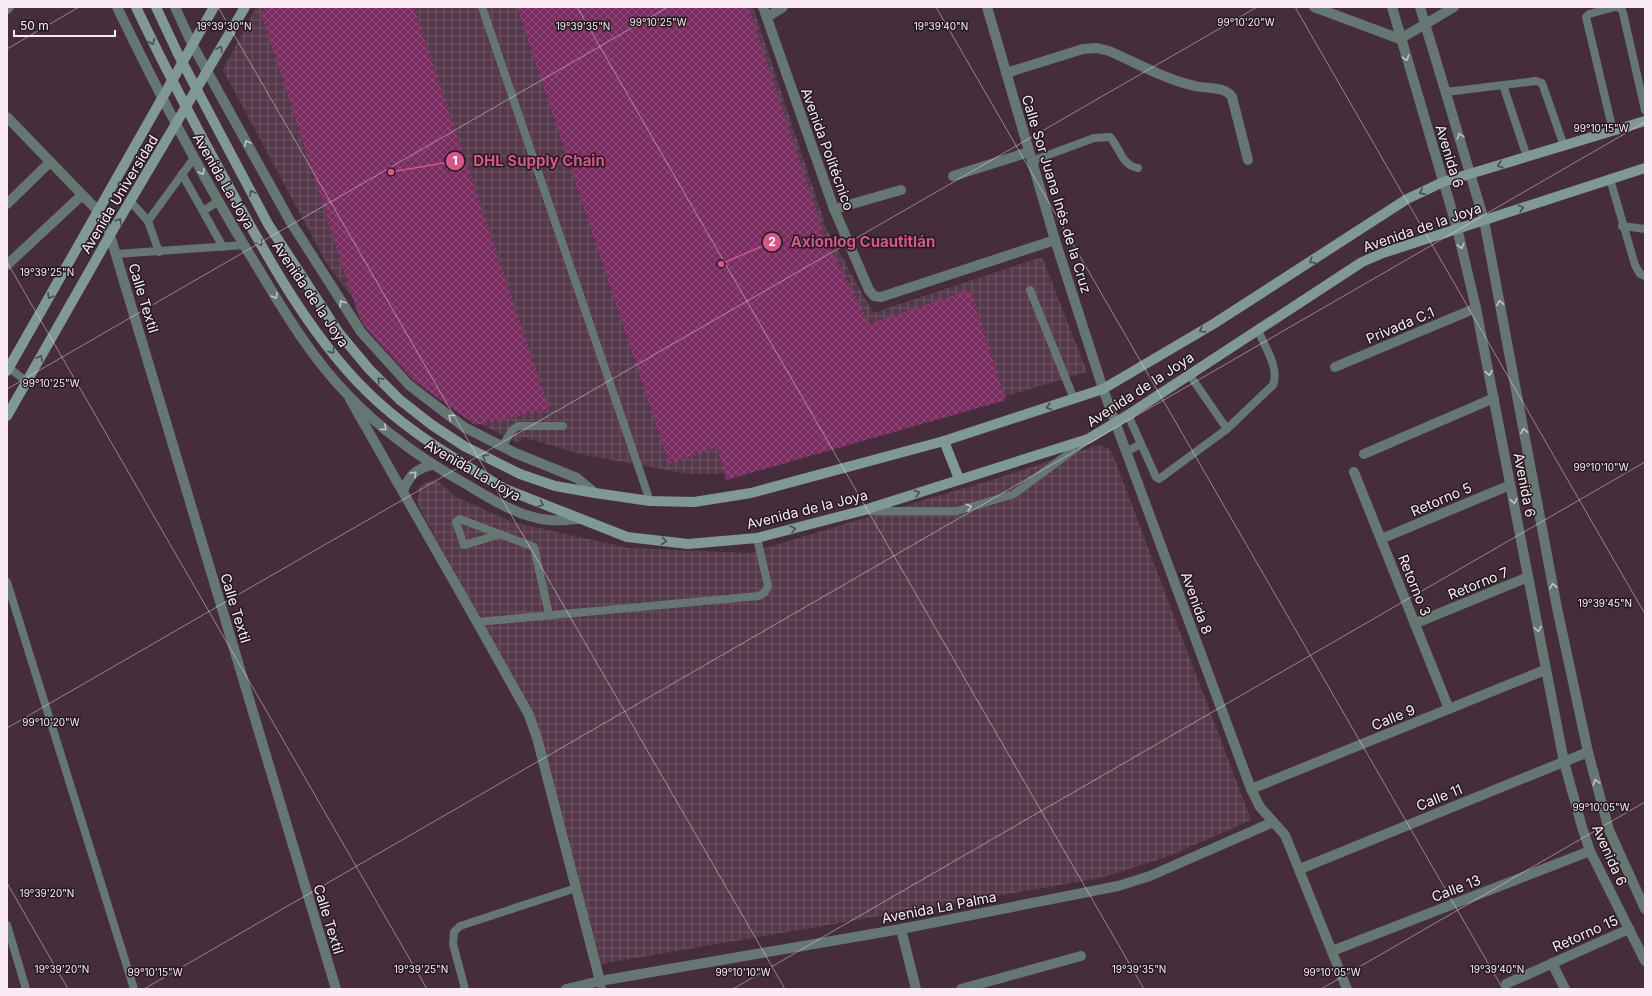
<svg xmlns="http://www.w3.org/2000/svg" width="1652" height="996" font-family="Inter,sans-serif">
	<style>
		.industrial { fill: url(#industrial-grid) }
		.building { fill: url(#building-cross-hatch) }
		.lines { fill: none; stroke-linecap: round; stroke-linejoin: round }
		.service { stroke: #667673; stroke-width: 8 }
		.minor { stroke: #667673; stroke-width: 10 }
		.tertiary { stroke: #667673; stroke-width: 10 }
		.secondary { stroke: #809994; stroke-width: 10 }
		.secondary-bridge { stroke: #809994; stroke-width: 10 }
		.oneway { stroke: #494d4e }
		.oneway2 { stroke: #c6c1c6 }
		.ticks { fill: none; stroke: #faeaf3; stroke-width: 1; stroke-opacity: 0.45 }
		.labels { text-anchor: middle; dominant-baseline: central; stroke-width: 3; stroke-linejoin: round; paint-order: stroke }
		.street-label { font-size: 14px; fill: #faeaf3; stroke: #251a20 }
		.ticks-label { font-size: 10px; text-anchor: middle; fill: #faeaf3; stroke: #251a20; stroke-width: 3; stroke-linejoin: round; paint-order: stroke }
		.leader { fill: none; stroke: #d35789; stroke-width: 1.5 }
		.callout-dot { fill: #d35789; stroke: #251a20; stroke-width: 1.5 }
		.mark-label { font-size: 12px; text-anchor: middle; font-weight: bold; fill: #fff }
		.callout-label { font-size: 15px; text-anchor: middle; font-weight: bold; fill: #d35789; stroke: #251a20; stroke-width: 3; stroke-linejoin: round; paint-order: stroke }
	</style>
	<defs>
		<pattern id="industrial-grid" width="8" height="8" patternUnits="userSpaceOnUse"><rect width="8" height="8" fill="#553849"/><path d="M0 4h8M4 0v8" fill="none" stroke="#6e5564"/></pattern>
		<pattern id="building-cross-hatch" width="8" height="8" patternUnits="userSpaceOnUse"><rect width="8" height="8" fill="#7a2d61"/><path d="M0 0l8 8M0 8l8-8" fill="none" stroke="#8e4c78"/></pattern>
	</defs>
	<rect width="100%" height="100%" fill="#452d3c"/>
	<g class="industrial">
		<polygon points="256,7 753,7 827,230 873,313 1042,257 1087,372 786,461 720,474 689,474 580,454 523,437 518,443 457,412 405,368 327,264 223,70"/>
		<polygon points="1098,445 1108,448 1113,455 1251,820 1167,857 1100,878 601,964 536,722 417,503 420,486 431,480 439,482 454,496 512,522 628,548 749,553 998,478"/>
	</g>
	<g class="building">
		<polygon points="266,7 414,7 549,409 475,425 413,380 366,328 359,317 262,15"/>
		<polygon points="517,7 748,7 825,238 869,324 970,290 1006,400 726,480 717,447 669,464"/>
	</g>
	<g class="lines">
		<g class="service">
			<polyline points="482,7 650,501"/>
			<polyline points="1616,7 1621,8 1623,13 1645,110"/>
			<polyline points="1503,85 1527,157"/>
			<polyline points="1446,92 1536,81 1542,83 1564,146"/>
			<polyline points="1613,131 1586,17 1589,14 1615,7"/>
			<path d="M1032,161L1094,138L1110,137C1120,148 1122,166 1138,168"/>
			<polyline points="182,174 223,247"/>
			<polyline points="1610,179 1635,265 1640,274 1645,276"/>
			<polyline points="131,202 148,221 194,158"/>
			<polyline points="203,211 219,201"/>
			<polyline points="148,221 159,252"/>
			<polyline points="1622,226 1645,229"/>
			<polyline points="116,254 244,245"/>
			<polyline points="1030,290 1074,399"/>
			<polyline points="7,366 27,382"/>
			<path d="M1189,374L1227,429L1273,385C1280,369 1264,345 1258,330"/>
			<polyline points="1128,415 1156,477 1159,479 1227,429"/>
			<polyline points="502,447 512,430 518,426 563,426"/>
			<polyline points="1126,452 1141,444"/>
			<polyline points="868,511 957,511 1014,494 1084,442"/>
			<polyline points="501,534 464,545 456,522 460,519 534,547 549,615"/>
			<polyline points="7,582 134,989"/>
			<polyline points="477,622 759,596 765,592 768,586 757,538"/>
			<polyline points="7,925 26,989"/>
			<polyline points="600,981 602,989"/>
			<polyline points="465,989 453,944 454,932 460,926 576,888"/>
		</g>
		<g class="minor">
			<polyline points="987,7 1055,240"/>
			<polyline points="1314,7 1400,39"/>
			<polyline points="7,9 9,7"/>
			<polyline points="767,17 783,7"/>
			<path d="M1006,73L1083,49L1097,48L1109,51C1137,63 1166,80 1195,86C1207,89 1225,86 1232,97L1248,160"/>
			<polyline points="7,117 98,211 110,235 336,989"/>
			<polyline points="953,176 1029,152"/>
			<polyline points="7,204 50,162"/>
			<polyline points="834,209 901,190"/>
			<polyline points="7,265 82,195"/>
			<polyline points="1335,367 1476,308"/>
			<polyline points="1103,389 1251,789 1260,807 1285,835 1347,989"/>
			<polyline points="350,399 477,622 529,715 537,738 600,981"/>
			<polyline points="1364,454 1494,398"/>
			<polyline points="1354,472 1449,709"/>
			<path d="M403,491C409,476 415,469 432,465"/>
			<polyline points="1381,539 1510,485"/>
			<polyline points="1416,623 1528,577"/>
			<polyline points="1251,789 1545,670"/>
			<polyline points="1300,869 1588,752"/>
			<polyline points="901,929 916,989"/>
			<polyline points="1332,951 1590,851"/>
			<polyline points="1552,963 1565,989"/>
			<polyline points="1506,984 1629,929"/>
			<polyline points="566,989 600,981 901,929 1118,886 1150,876 1273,822"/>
			<polyline points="961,989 1081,956"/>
		</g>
		<g class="tertiary">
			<path d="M117,7C160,96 206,184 258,268C285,313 311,357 348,395C382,431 423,460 466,484C491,499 519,517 549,520C558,521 568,520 578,519"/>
			<polyline points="175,7 192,44 290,221 361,332 409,385 464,427 515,453 577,478 595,493"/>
			<polyline points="763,7 834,209 869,290 874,296 881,297 1055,240 1103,389"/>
			<polyline points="1392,7 1457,228 1476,308 1564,762 1582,827 1590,851 1645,961"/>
			<polyline points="1420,7 1484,220 1557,608 1588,752 1609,830 1645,909"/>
			<polyline points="1400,39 1454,7"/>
		</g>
		<g class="secondary">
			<polyline points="7,371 214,7"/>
			<polyline points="7,416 110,235 245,7"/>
			<polyline points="944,441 959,479"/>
			<polyline points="520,474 555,486 595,493 650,501 694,502 751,493 944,441 1103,389 1215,323 1407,199 1443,182 1645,121"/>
			<polyline points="505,489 627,537 688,544 757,538 861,511 1088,439 1128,415 1362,262 1383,253 1645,168"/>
		</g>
		<g class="secondary-bridge">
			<path d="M136,7C165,68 196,127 229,187C268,259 315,345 377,401C415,436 460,462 505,489"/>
			<polyline points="156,7 178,54 268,224 339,333 369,369 400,400 432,425 464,446 520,474"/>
		</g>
	</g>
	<defs><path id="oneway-chevron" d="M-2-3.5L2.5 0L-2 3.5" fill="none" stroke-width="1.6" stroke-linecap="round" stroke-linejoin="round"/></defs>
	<g class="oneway">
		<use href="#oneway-chevron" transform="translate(152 42) rotate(65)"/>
		<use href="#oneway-chevron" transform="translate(220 49) rotate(-60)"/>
		<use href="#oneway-chevron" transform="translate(1500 165) rotate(163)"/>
		<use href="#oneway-chevron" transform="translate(1422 192) rotate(154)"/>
		<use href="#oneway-chevron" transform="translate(252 193) rotate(-118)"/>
		<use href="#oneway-chevron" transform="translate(1521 208) rotate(-18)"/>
		<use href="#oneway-chevron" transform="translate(119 221) rotate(-58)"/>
		<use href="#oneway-chevron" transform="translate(260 243) rotate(58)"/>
		<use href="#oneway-chevron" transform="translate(1312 261) rotate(147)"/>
		<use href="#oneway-chevron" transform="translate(50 296) rotate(120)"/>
		<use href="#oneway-chevron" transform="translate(1202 330) rotate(150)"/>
		<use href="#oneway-chevron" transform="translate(332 351) rotate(52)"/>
		<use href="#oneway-chevron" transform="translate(40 358) rotate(-60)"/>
		<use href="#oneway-chevron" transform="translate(380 380) rotate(-136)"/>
		<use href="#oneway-chevron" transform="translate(1049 407) rotate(162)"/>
		<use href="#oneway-chevron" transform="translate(485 457) rotate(-153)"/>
		<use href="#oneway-chevron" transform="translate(917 493) rotate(-18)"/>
		<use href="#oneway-chevron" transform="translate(541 504) rotate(23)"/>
		<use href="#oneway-chevron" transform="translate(793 529) rotate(-14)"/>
		<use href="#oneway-chevron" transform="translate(664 541) rotate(6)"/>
	</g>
	<g class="oneway2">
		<use href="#oneway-chevron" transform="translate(1406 58) rotate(73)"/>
		<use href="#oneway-chevron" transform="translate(1460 136) rotate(-107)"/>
		<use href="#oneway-chevron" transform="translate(247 143) rotate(-118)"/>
		<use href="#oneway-chevron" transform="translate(202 172) rotate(60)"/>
		<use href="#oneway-chevron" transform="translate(1461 246) rotate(76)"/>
		<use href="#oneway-chevron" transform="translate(275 296) rotate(59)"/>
		<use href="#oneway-chevron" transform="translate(342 303) rotate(-123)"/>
		<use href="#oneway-chevron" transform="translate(1500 303) rotate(-101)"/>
		<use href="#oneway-chevron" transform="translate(1489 373) rotate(79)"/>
		<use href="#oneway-chevron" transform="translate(451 417) rotate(-142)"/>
		<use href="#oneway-chevron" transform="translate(384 428) rotate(42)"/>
		<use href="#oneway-chevron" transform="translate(1524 431) rotate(-101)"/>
		<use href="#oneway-chevron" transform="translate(414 474) rotate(-45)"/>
		<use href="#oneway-chevron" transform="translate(1514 501) rotate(79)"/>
		<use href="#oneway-chevron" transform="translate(969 507) rotate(-16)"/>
		<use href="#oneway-chevron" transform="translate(1553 586) rotate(-101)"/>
		<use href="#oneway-chevron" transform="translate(1538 629) rotate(80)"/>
		<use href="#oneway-chevron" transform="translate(1596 782) rotate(-105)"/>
	</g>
	<path class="ticks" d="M218,7L785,989M577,7L1144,989M936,7L1503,989M1295,7L1645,614M7,49L79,7M7,262L427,989M7,389L668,7M7,728L1257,7M7,883L68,989M144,989L1645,122M733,989L1645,462M1321,989L1645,802"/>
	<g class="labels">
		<g class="street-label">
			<text transform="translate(828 149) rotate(70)">Avenida Politécnico</text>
			<text transform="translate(1450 156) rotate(73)">Avenida 6</text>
			<text transform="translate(224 181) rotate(60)">Avenida La Joya</text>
			<text transform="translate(119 194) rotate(-59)">Avenida Universidad</text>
			<text transform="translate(1057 194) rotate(73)">Calle Sor Juana Inés de la Cruz</text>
			<text transform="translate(1422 227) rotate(-19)">Avenida de la Joya</text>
			<text transform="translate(311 294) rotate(56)">Avenida de la Joya</text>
			<text transform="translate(144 298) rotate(73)">Calle Textil</text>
			<text transform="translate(1400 325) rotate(-23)">Privada C.1</text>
			<text transform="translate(1140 389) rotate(-33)">Avenida de la Joya</text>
			<text transform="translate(473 470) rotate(30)">Avenida La Joya</text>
			<text transform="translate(1525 485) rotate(79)">Avenida 6</text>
			<text transform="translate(1441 499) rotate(-23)">Retorno 5</text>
			<text transform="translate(807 509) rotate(-14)">Avenida de la Joya</text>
			<text transform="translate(1478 583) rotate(-22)">Retorno 7</text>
			<text transform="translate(1415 585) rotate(68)">Retorno 3</text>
			<text transform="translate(1197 603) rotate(70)">Avenida 8</text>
			<text transform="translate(236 608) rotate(73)">Calle Textil</text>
			<text transform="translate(1393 717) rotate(-22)">Calle 9</text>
			<text transform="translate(1439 797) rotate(-22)">Calle 11</text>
			<text transform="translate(1610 855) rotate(66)">Avenida 6</text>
			<text transform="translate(1456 888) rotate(-21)">Calle 13</text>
			<text transform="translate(939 907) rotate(-11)">Avenida La Palma</text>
			<text transform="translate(329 919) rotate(73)">Calle Textil</text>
			<text transform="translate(1585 933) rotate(-24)">Retorno 15</text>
		</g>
	</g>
	<g class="ticks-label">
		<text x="658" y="26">99°10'25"W</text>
		<text x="1246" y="26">99°10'20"W</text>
		<text x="224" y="30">19°39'30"N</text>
		<text x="583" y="30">19°39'35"N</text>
		<text x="941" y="30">19°39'40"N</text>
		<text x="1601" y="132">99°10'15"W</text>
		<text x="47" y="276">19°39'25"N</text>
		<text x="51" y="387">99°10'25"W</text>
		<text x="1601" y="471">99°10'10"W</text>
		<text x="1605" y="607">19°39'45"N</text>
		<text x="51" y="726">99°10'20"W</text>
		<text x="1601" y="811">99°10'05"W</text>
		<text x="47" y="897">19°39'20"N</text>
		<text x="62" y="973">19°39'20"N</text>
		<text x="421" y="973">19°39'25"N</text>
		<text x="1139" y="973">19°39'35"N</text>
		<text x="1497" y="973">19°39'40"N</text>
		<text x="155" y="976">99°10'15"W</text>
		<text x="743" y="976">99°10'10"W</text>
		<text x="1332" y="976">99°10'05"W</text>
	</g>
	<path class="leader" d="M391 172L455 161M721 264L772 242"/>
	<g class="callout-dot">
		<circle cx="391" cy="172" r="4"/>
		<circle cx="721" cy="264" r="4"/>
		<circle cx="455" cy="161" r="10"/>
		<circle cx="772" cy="242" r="10"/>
	</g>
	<g class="mark-label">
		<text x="455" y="165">1</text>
		<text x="772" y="246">2</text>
	</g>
	<g class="callout-label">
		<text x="539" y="166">DHL Supply Chain</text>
		<text x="863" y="247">Axionlog Cuautitlán</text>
	</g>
	<rect width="1652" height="996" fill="none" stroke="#faeaf3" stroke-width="16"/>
	<path d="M14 30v6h101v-6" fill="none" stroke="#faeaf3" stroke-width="2"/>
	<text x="20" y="30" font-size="12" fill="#faeaf3" stroke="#251a20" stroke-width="3" paint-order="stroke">50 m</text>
</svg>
